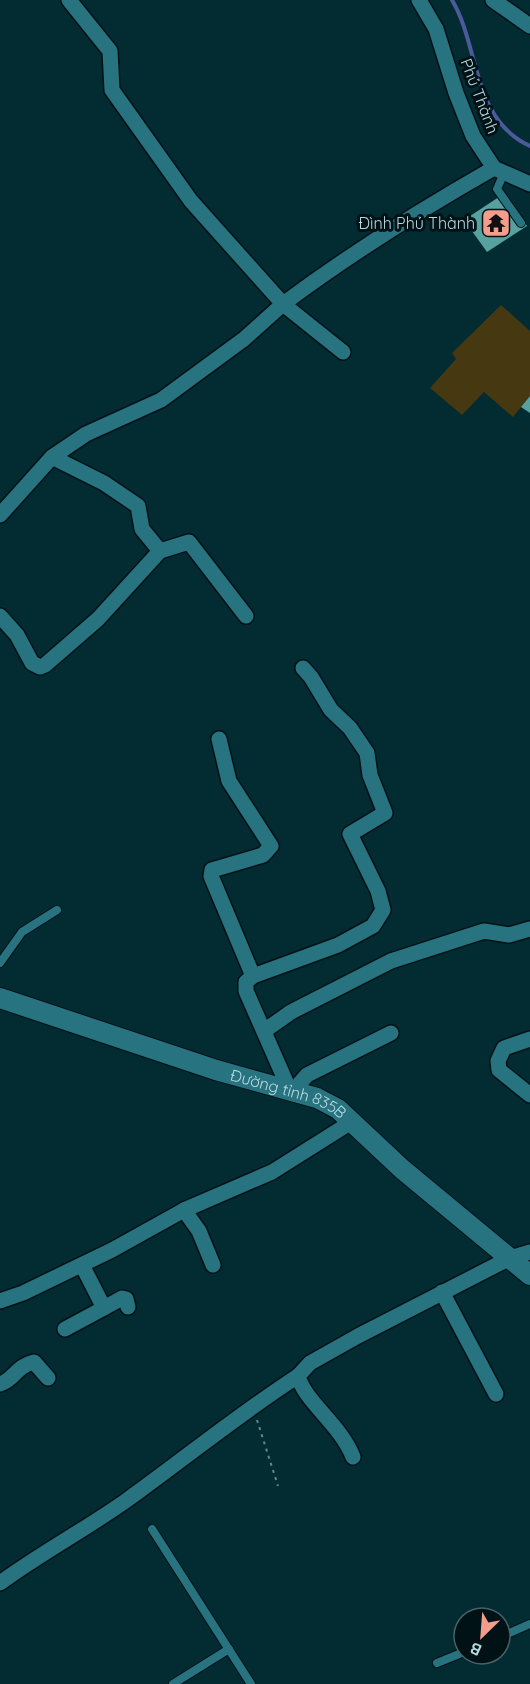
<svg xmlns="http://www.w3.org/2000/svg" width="530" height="1684" font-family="Quicksand,sans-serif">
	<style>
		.green { fill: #463912 }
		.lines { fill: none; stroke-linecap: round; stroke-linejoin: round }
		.stream { stroke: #4b5a9b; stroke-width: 4 }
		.building { fill: #57a19e }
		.service-casing { stroke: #001216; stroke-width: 10 }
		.minor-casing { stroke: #001216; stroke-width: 18 }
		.secondary-casing { stroke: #001216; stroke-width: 22 }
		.path { stroke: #62878e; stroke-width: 2; stroke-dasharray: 3 4.5; stroke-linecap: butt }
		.service { stroke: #287380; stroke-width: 8 }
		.minor { stroke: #287380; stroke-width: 15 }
		.secondary { stroke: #287380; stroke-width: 20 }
		.labels { text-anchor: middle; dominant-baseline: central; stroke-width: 6; stroke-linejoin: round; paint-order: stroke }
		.street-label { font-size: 16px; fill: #b7d9e0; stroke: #001216 }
		.poi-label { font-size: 16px; fill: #b7d9e0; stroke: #001216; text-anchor: end }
	</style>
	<rect width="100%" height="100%" fill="#022b32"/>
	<polygon class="green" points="501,305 530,331 530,396 513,417 484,392 462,415 430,388 456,359 452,353"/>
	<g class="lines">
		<path class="stream" d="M452,0C480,47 471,119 530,146"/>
	</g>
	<g class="building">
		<polygon points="505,193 527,226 487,252 464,220"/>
		<polygon points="530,396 530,413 521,407"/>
	</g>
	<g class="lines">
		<g class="service-casing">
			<g id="service">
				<polyline points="504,173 497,189 521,223"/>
				<polyline points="0,963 22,932 57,910"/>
				<polyline points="152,1529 251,1684"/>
				<polyline points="500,1637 530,1624"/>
				<polyline points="437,1663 464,1652"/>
				<polyline points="173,1684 229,1649"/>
			</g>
		</g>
		<g class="minor-casing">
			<g id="minor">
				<polyline points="419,0 436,29 456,93 473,136 494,168 530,184"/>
				<polyline points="493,0 530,26"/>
				<path d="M343,352L283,304C350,254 422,209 494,168"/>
				<polyline points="52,457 104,483 138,506 142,529 160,551 189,542 246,616"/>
				<polyline points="0,515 52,457 86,434 161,400 244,339 283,304 191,201 112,90 110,51 69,0"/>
				<polyline points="0,616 17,635 32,663 40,667 45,665 98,619 160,551"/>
				<polyline points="219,739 229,781 271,846 263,855 212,870 211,876 253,976"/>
				<polyline points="264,1031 291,1012 391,961 484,931 509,935 530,929"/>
				<polyline points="530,1039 504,1048 498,1061 499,1070 530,1095"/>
				<polyline points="290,1091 246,991 246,982 253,976 338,945 373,926 383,910 378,891 350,834 385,813 370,775 367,753 350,728 331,710 311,677 303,668"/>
				<polyline points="299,1094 300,1083 307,1075 391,1033"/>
				<polyline points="184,1210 199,1231 213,1265"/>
				<polyline points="442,1292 496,1394"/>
				<polyline points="0,1301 23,1293 112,1250 184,1210 272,1172 353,1121"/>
				<polyline points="104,1308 122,1298 126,1299 128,1307"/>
				<polyline points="65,1329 104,1308 82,1265"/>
				<path d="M0,1384C16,1379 14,1367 34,1362L48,1378"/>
				<path d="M353,1457C340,1424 305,1402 298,1376L310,1363L358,1336L510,1258L530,1252"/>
				<path d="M0,1583C41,1553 86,1529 127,1500C184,1459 239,1414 298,1376"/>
			</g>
		</g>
		<g class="secondary-casing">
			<g id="secondary">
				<path id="s1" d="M0,998L216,1070L317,1098L338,1109L402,1169L530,1275"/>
			</g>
		</g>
		<polyline class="path" points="257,1420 278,1486"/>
		<use href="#service" class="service"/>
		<use href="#minor" class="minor"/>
		<use href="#secondary" class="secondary"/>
	</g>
	<defs>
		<g id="temple-square" transform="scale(1.5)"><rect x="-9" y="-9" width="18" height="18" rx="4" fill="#f49d8c" stroke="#001216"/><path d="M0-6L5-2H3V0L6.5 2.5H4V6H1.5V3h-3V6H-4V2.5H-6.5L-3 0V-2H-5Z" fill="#111"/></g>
	</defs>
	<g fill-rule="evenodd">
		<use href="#temple-square" x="496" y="223"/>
	</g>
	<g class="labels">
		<g class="street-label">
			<text transform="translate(480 96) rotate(69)">Phú Thành</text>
			<text stroke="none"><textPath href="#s1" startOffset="304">Đường tỉnh 835B</textPath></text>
		</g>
		<g class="poi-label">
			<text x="475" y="223">Đình Phú Thành</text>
		</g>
	</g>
	<g transform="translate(482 1636) rotate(205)"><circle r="28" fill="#001216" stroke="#496267" stroke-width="1.5"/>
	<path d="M0-4.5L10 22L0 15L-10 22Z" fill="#f49d8c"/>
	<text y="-9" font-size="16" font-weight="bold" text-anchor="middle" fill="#b7d9e0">B</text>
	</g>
</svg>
